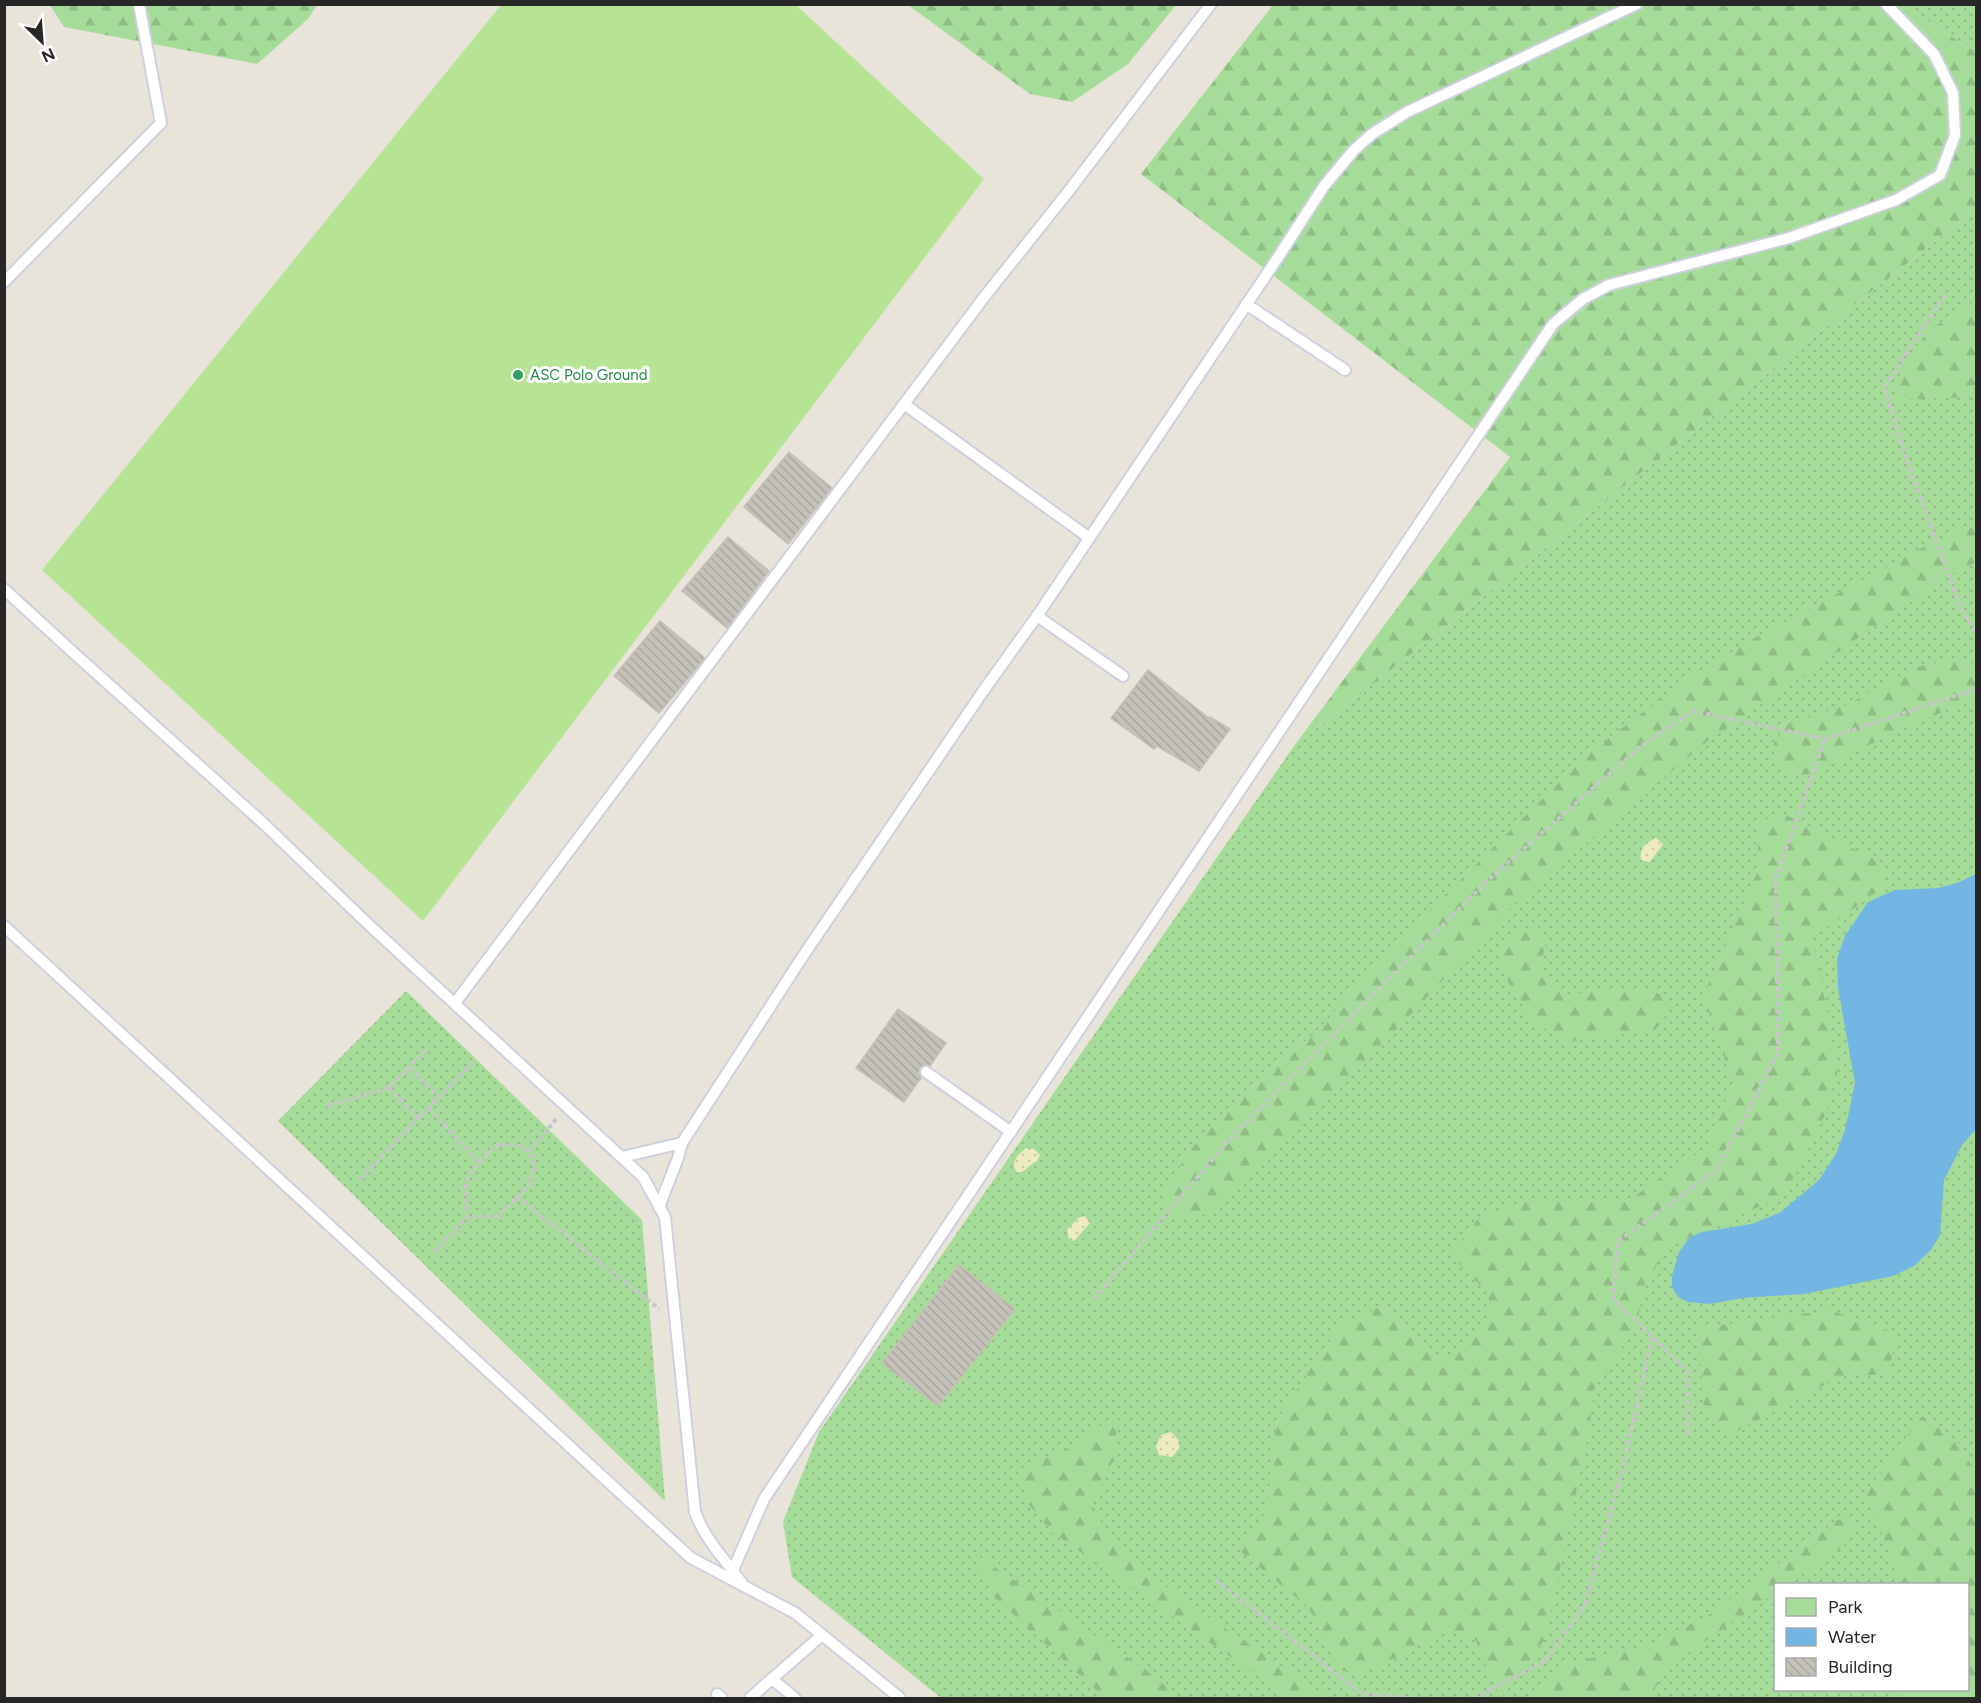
<svg xmlns="http://www.w3.org/2000/svg" width="1981" height="1703" font-family="Figtree,sans-serif">
	<style>
		.green { fill: url(#green-dots); fill-rule: evenodd }
		.forest { fill: url(#forest-firs) }
		.sand { fill: url(#sand-dots) }
		.pitch { fill: #b7e395 }
		.water { fill: #73b6e4 }
		.building { fill: url(#building-back-hatch); stroke: #c4c0b3; stroke-width: 1.5 }
		.lines { fill: none; stroke-linecap: round; stroke-linejoin: round }
		.service-casing { stroke: #cfd0df; stroke-width: 14 }
		.path { stroke: #c7c7c7; stroke-width: 4; stroke-dasharray: 4.5 3; stroke-linecap: butt }
		.service { stroke: #fff; stroke-width: 10 }
		.leisure-dot { fill: #2e9e5b; stroke: #fff; stroke-width: 2 }
		.labels { text-anchor: middle; dominant-baseline: central; stroke-width: 6; stroke-linejoin: round; paint-order: stroke }
		.leisure-label { font-size: 15px; fill: #27864d; stroke: #fff; text-anchor: start }
	</style>
	<defs>
		<pattern id="green-dots" width="8" height="8" patternUnits="userSpaceOnUse" patternTransform="scale(1.5)"><rect width="8" height="8" fill="#a6dc99"/><path d="M2 2h.1M6 6h.1" fill="none" stroke="#8fbd84" stroke-width="1.8" stroke-linecap="round"/></pattern>
		<pattern id="forest-firs" width="22" height="20" patternUnits="userSpaceOnUse" patternTransform="scale(1.5)"><rect width="22" height="20" fill="#a6dc99"/><path d="M5 1l3.5 6h-7zM16 11l3.5 6h-7z" fill="#8fbd84"/></pattern>
		<pattern id="sand-dots" width="8" height="8" patternUnits="userSpaceOnUse" patternTransform="scale(1.5)"><rect width="8" height="8" fill="#ececbe"/><path d="M2 2h.1M6 6h.1" fill="none" stroke="#cacaa3" stroke-width="1.8" stroke-linecap="round"/></pattern>
		<pattern id="building-back-hatch" width="6" height="6" patternUnits="userSpaceOnUse" patternTransform="scale(1.5)"><rect width="6" height="6" fill="#c4c1b9"/><path d="M-1 5l2 2M0 0l6 6M5-1l2 2" fill="none" stroke="#a8a69f"/></pattern>
	</defs>
	<rect width="100%" height="100%" fill="#e9e4d9"/>
	<g class="green">
		<polygon points="1903,5 1976,5 1976,52"/>
		<path d="M1976,209V1698H941L792,1577L783,1522L819,1432L1294,746ZM1776,1584H1968V1690H1776Z"/>
		<polygon points="406,991 642,1220 665,1501 278,1121"/>
	</g>
	<g class="forest">
		<polygon points="50,5 317,5 308,19 257,64 64,27"/>
		<polygon points="908,5 1176,5 1128,64 1072,102 1030,94"/>
		<polygon points="1273,5 1903,5 1976,52 1976,209 1294,746 1510,457 1141,174"/>
		<polygon points="1976,300 1976,397 1893,400 1904,361 1932,328"/>
		<path d="M1976,522V562L1946,578L1710,739L1514,904L1399,1027L1211,1211C1183,1224 1184,1224 1163,1201L1164,1189L1194,1146L1266,1069L1315,1034L1378,961L1588,754L1688,678L1758,636L1935,541Z"/>
		<polygon points="1955,659 1976,664 1976,695 1975,698 1887,736 1812,774 1793,775 1774,763 1774,743 1786,725 1848,704 1917,667"/>
		<polygon points="1780,812 1886,865 1884,887 1813,937 1838,1070 1825,1115 1785,1195 1667,1248 1645,1284 1636,1328 1595,1386 1588,1436 1545,1639 1501,1698 1499,1698 1475,1639 1451,1630 1361,1674 1340,1670 1309,1608 1240,1551 1267,1510 1276,1421 1340,1325 1382,1306 1434,1357 1456,1354 1488,1318 1489,1295 1451,1255 1480,1216 1529,1199 1629,1200 1707,1147 1733,1082 1703,996 1758,870 1758,824"/>
		<path d="M1536,925L1546,941L1541,965L1549,985L1567,994L1634,989L1662,994C1669,1013 1668,1015 1655,1030L1568,1042L1534,1023L1511,988L1498,956L1503,941L1520,930Z"/>
		<polygon points="1830,1310 1896,1333 1889,1374 1841,1376 1728,1436 1703,1403 1699,1328"/>
		<polygon points="1119,1413 1113,1460 1092,1505 1114,1544 1183,1600 1329,1698 1289,1698 1052,1532 1027,1502 1020,1469 1062,1452"/>
		<polygon points="1922,1416 1959,1443 1976,1474 1976,1698 1898,1698 1899,1690 1968,1690 1968,1584 1901,1584 1866,1493"/>
		<polygon points="1850,1518 1856,1527 1843,1547 1788,1584 1776,1584 1775,1593 1665,1669 1650,1698 1536,1698 1544,1686 1570,1663 1651,1645 1712,1613 1837,1520"/>
		<polygon points="971,1551 1156,1677 1178,1698 1105,1698 994,1597"/>
	</g>
	<g class="sand">
		<path d="M1656,838L1663,844L1650,862L1641,860C1639,848 1645,843 1656,838Z"/>
		<path d="M1026,1148L1034,1149L1040,1155L1037,1161C1029,1164 1025,1173 1017,1173C1010,1162 1017,1155 1026,1148Z"/>
		<polygon points="1085,1216 1090,1223 1074,1241 1069,1239 1067,1230 1078,1218"/>
		<polygon points="1171,1432 1179,1441 1179,1448 1172,1457 1159,1455 1156,1446 1161,1435"/>
	</g>
	<polygon class="pitch" points="501,5 796,5 984,179 423,921 42,570"/>
	<polygon class="water" points="1976,874 1976,1129 1962,1145 1944,1180 1940,1235 1931,1250 1914,1266 1893,1276 1804,1294 1743,1298 1709,1304 1688,1302 1678,1297 1672,1287 1672,1276 1679,1252 1690,1237 1702,1232 1752,1224 1781,1212 1819,1180 1836,1154 1845,1130 1855,1083 1838,988 1837,959 1845,936 1868,902 1895,890 1938,888 1957,883"/>
	<g class="building">
		<polygon points="789,452 832,488 788,544 744,507"/>
		<polygon points="728,537 769,571 727,628 682,591"/>
		<polygon points="660,621 705,658 659,713 614,676"/>
		<polygon points="1148,670 1209,718 1210,717 1230,729 1199,771 1157,746 1154,749 1111,718"/>
		<polygon points="898,1009 946,1043 930,1066 926,1065 920,1067 919,1072 921,1078 904,1102 856,1068"/>
		<polygon points="959,1265 1015,1309 938,1406 882,1363"/>
	</g>
	<g class="lines">
		<g class="service-casing">
			<g id="service">
				<polyline points="4,282 161,123 139,4"/>
				<polyline points="1246,304 1345,370"/>
				<polyline points="904,404 1088,537"/>
				<path d="M4,589L65,645L264,824L368,924L643,1177L665,1217L695,1512C706,1542 726,1560 744,1586"/>
				<polyline points="1037,616 1123,676"/>
				<polyline points="4,926 691,1558 795,1613 900,1698"/>
				<polyline points="455,1003 985,296 1068,192 1211,4"/>
				<polyline points="926,1072 1011,1132"/>
				<polyline points="682,1143 803,956 986,687 1037,616 1277,259 1324,186 1354,150 1372,134 1407,112 1637,4"/>
				<polyline points="622,1157 682,1143 678,1158 659,1207"/>
				<polyline points="733,1570 764,1499 1553,324 1583,299 1609,285 1789,238 1896,200 1940,175 1955,135 1953,93 1934,54 1886,4"/>
				<polyline points="772,1679 795,1698"/>
				<polyline points="717,1694 722,1698"/>
				<polyline points="750,1698 822,1635"/>
			</g>
		</g>
		<g class="path">
			<polyline points="1945,295 1884,388 1910,469 1960,606 1976,633"/>
			<polyline points="410,1068 439,1098"/>
			<polyline points="389,1088 419,1119"/>
			<polyline points="327,1106 389,1088 427,1048"/>
			<polyline points="429,1108 478,1162"/>
			<polyline points="529,1151 558,1117"/>
			<polyline points="360,1179 473,1062"/>
			<polyline points="517,1197 659,1309"/>
			<path d="M435,1252L467,1217L497,1216C508,1206 521,1195 530,1182C532,1178 532,1174 533,1169C534,1145 516,1144 497,1145C469,1170 461,1178 467,1217"/>
			<polyline points="1094,1299 1226,1143 1487,881 1640,747 1693,711 1825,739 1976,689"/>
			<polyline points="1688,1434 1687,1371 1613,1299 1618,1241 1717,1170 1778,1053 1776,877 1825,739"/>
			<polyline points="1216,1580 1362,1694 1412,1698"/>
			<polyline points="1474,1698 1545,1661 1585,1605 1622,1472 1652,1337"/>
		</g>
		<use href="#service" class="service"/>
	</g>
	<circle class="leisure-dot" cx="518" cy="375" r="6"/>
	<g class="labels">
		<g class="leisure-label">
			<text x="530" y="375">ASC Polo Ground</text>
		</g>
	</g>
	<rect width="1981" height="1703" fill="none" stroke="#272727" stroke-width="12"/>
	<rect x="1774" y="1583" width="195" height="108" fill="#ffffff" stroke="#a9a9a9" stroke-width="1.5"/>
	<rect x="1786" y="1598" width="30" height="18" fill="#a6dc99" stroke="#a9a9a9" stroke-width="1.5"/>
	<text x="1828" y="1613" font-size="18" fill="#272727">Park</text>
	<rect x="1786" y="1628" width="30" height="18" fill="#73b6e4" stroke="#a9a9a9" stroke-width="1.5"/>
	<text x="1828" y="1643" font-size="18" fill="#272727">Water</text>
	<rect x="1786" y="1658" width="30" height="18" fill="url(#building-back-hatch)" stroke="#a9a9a9" stroke-width="1.5"/>
	<text x="1828" y="1673" font-size="18" fill="#272727">Building</text>
	<g transform="translate(42 42) rotate(155)" stroke="#ffffff" stroke-width="4.5" paint-order="stroke">
	<path d="M0-4.5L10 22L0 15L-10 22Z" fill="#272727"/>
	<text y="-9" font-size="16" font-weight="bold" text-anchor="middle" fill="#272727">N</text>
	</g>
</svg>
